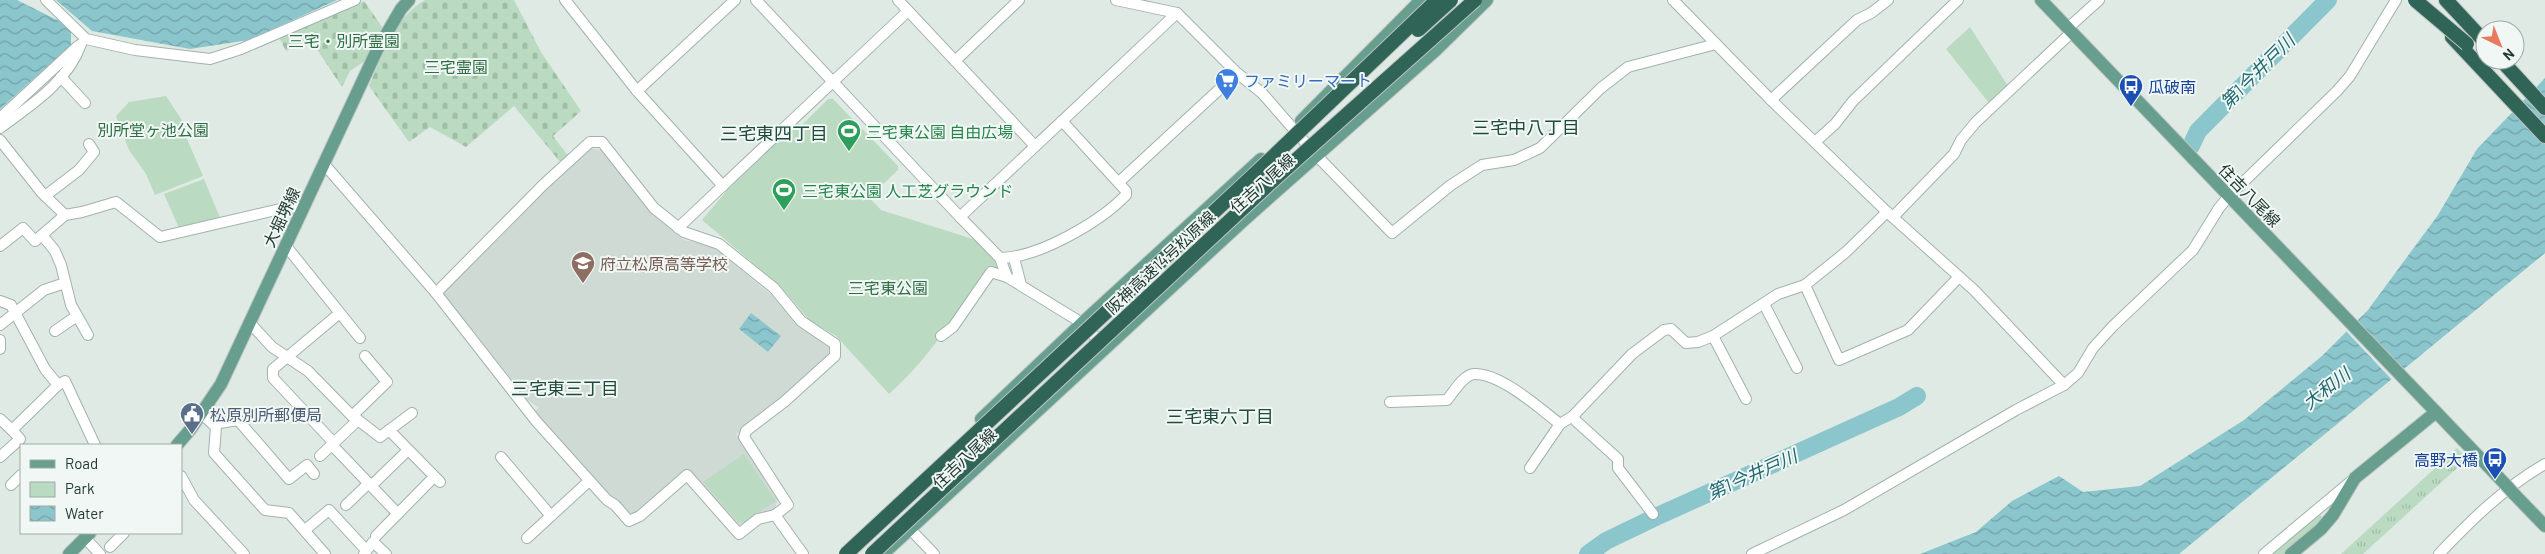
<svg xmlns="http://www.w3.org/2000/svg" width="2545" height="554" font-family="Barlow,'Noto Sans JP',sans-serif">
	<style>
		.built { fill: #cfdad4 }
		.grass { fill: url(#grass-tufts) }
		.cemetery { fill: url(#cemetery-stones) }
		.green { fill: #badbc1 }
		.water { fill: url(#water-waves) }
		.pier { fill: #e0eae5 }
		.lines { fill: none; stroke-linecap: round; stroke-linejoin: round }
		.river { stroke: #8bc6cd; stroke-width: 18 }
		.minor-casing { stroke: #a3b2ac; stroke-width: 12 }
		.major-casing { stroke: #bdc4c2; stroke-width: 14 }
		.highway-casing { stroke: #bdc4c2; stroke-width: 16 }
		.minor { stroke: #fff; stroke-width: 10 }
		.major { stroke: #679e8d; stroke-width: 12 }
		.highway { stroke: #306457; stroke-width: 14 }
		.major-bridge-casing { stroke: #bdc4c2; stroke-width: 14; stroke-linecap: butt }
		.highway-bridge-casing { stroke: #bdc4c2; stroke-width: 16; stroke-linecap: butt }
		.major-bridge { stroke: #679e8d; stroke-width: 12 }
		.highway-bridge { stroke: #306457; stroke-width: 14 }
		.labels { text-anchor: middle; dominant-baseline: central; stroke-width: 4; stroke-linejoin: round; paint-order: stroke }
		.park-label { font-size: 16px; fill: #2f6e44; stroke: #f1f7f4 }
		.shop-label { font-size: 16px; fill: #366cbe; stroke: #f1f7f4; text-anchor: start }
		.transit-label { font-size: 16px; fill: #164399; stroke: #f1f7f4; text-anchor: start }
		.leisure-label { font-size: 16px; fill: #27864d; stroke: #f1f7f4; text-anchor: start }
		.street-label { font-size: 16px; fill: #223a32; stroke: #f1f7f4 }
		.education-label { font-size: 16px; fill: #785e54; stroke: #f1f7f4; text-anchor: start }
		.service-label { font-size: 16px; fill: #4e5e75; stroke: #f1f7f4; text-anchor: start }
		.water-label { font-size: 18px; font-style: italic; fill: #206972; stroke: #f1f7f4 }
		.neighbourhood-label { font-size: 18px; fill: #1f4b3e; stroke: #f1f7f4 }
	</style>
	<defs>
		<pattern id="grass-tufts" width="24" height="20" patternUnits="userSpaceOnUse" patternTransform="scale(1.25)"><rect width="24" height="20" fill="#badbc1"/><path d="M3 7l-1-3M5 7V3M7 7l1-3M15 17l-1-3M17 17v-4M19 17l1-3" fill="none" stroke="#a0bda6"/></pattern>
		<pattern id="cemetery-stones" width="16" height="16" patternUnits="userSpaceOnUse" patternTransform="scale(1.25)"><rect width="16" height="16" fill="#badbc1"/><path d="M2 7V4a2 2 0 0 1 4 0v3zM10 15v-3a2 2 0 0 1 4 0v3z" fill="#a0bda6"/></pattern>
		<pattern id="water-waves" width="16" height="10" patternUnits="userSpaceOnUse" patternTransform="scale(1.25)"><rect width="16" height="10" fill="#8bc6cd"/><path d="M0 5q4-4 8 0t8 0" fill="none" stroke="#71a2a7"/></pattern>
	</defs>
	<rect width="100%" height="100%" fill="#e0eae5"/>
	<polygon class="built" points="590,148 601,150 652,213 684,240 714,247 780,302 795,323 829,347 828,357 776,403 736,434 778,500 774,510 745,525 737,524 688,469 640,513 629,516 533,413 539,408 526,399 441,294 546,188"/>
	<g class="grass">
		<polygon points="2457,448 2467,459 2363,554 2341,554"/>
		<polygon points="2320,514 2324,520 2284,554 2272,554"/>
	</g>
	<g class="cemetery">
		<path d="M425,0H514L541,52L581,111L553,136L569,157L561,163L514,106L466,147L430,127L409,142L369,86C383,54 394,18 425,0Z"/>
		<polygon points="364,1 382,27 365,61 350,71 342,87 310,39 286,51 279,37"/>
	</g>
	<g class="green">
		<polygon points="1970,27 2008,86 1989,103 1946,49"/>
		<polygon points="166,96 187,128 184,132 203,176 155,195 146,174 129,150 116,116 129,102"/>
		<path d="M828,99H833L898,166V170L873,194H869L860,188L881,210L976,240L999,262L1002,272L987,267C956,314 931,357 889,394L836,336L810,321L780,286L702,220L739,176L797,122L801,126Z"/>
		<polygon points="204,179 220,218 179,228 164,194"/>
		<polygon points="744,454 776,501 744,522 738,522 703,482"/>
	</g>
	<g class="water">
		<polygon points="0,0 17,0 59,21 71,31 71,45 0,109"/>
		<polygon points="56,0 337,0 249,40 190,49 92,31"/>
		<polygon points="2545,78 2545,253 2179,554 1920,554 1976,532 2012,501 2059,476 2083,492 2140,486 2244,420 2322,356 2368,310 2438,215 2477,149"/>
		<polygon points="751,313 781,336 768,352 739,329"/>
	</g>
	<polygon class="pier" points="2356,319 2406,371 2393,381 2345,330"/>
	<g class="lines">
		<g class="river">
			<polyline points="2191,146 2198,131 2328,0"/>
			<polyline points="1588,554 1606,541 1660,515 1899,407 1917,396"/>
		</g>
		<g class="minor-casing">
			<g id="minor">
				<polyline points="46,0 86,39 135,50 210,59 241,49 355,0"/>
				<polyline points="565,0 637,91 723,186"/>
				<polyline points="756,0 960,217"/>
				<polyline points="898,0 1035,146"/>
				<polyline points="1116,0 1177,13 1237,73 1262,93 1317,156 1392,233 1451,185 1482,165 1514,160 1540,148 1601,88 1628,67 1716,44"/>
				<polyline points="1673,0 1771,100 1887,212 1974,290 2064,385"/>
				<polyline points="2068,28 2099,0"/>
				<polyline points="955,61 1019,0"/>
				<polyline points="61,77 85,103"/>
				<polyline points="637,91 735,0"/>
				<polyline points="1771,100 1857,20 1871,13 1888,0"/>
				<polyline points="0,118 78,46"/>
				<path d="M0,128C31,105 68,82 81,44"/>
				<polyline points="0,140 42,193 65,215"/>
				<polyline points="1815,142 1835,124 1853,101 1958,0"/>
				<polyline points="324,164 436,293 536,421 607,500 615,505 629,521 640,516 687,475 739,534 758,519 775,515"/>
				<polyline points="1119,182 1237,73"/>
				<polyline points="45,196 79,170 94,152 89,144"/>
				<polyline points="1893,217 1954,154 1961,140 1976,122 2072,32"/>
				<polyline points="678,228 908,11"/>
				<polyline points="42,235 55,251 61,265 71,305 88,335"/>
				<polyline points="0,246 23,228 35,241 65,215 82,212 116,202 160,237 280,209 305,206"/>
				<polyline points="286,246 360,338"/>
				<path d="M1000,258C1038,258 1100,222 1126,195V191L1062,121"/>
				<polyline points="1014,258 1021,285"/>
				<polyline points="1007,277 1000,258 960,217 1177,13"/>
				<polyline points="1805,285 1839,360 1908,330 1958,278"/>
				<polyline points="436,293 543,185 590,142 602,142 654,208 684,232 719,244 774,288 801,321 835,344 835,356 784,402 746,431 744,437 788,505 775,515 803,554"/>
				<polyline points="0,301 11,305 45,369 58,385"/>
				<polyline points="1764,304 1797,368"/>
				<polyline points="250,323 272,347 308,371 352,416"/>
				<polyline points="0,325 44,290 65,283"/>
				<polyline points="55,331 77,316"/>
				<polyline points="941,336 953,327 991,272 1007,277 1082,323 1104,346"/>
				<polyline points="1713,336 1746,399"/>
				<polyline points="0,340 0,349"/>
				<path d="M1390,402L1447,400C1453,393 1463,375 1474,374C1501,373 1540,409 1560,424L1573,416L1632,354L1664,330L1671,329L1686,343L1698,342L1713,336L1778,294L1805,285L1846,252L1887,212"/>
				<polyline points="202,414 216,427 214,453 265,510 289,513 325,554"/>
				<polyline points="1573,416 1576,421 1618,459 1618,468 1653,514"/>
				<polyline points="0,419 12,430"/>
				<polyline points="357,419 352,416 387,382 365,356"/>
				<polyline points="213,424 238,420 289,479 307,465 314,474"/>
				<polyline points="389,430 440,482"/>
				<polyline points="334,443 273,378 273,369 335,317"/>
				<polyline points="332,445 398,514"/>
				<polyline points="320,456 358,420 380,437 412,413"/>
				<polyline points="0,457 20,439 12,430 58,385 65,381 95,445"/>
				<polyline points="501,457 551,516"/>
				<polyline points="1530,468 1560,424"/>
				<polyline points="181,476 194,500 244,554"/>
				<polyline points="11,485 21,475"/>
				<polyline points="371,486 404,454"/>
				<polyline points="346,505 369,483"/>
				<polyline points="910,529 934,554"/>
				<polyline points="305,530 329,510 366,550"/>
				<polyline points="376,536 430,481"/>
				<polyline points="85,538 100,554"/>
				<polyline points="527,538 589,481"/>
				<polyline points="110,547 124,533"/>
				<polyline points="364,554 373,542 386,554"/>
				<polyline points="1752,554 1844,510 2016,410 2064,385 2078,373 2093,348 2113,326 2193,250 2219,208 2229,196 2337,91 2350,76 2396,0"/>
				<polyline points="2264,554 2350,482"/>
				<path d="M2439,554C2470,521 2505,487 2545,464"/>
			</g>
		</g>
		<g class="major-casing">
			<g id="major">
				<polyline points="2041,0 2506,485"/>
				<polyline points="1301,121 1421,0"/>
				<polyline points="981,419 1082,323 1261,159"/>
				<polyline points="177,445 190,430 221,384 377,50 401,9 409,0"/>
				<polyline points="2514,494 2545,526"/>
				<polyline points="69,554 90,533"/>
				<polyline points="883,554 1244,220 1436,50 1487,0"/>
				<polyline points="2291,554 2321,529 2333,515 2355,478 2436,412"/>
			</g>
		</g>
		<g class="highway-casing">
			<g id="highway">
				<polyline points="2446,0 2485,42"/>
				<polyline points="2452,37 2545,136"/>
				<polyline points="2501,60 2545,108"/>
			</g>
		</g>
		<use href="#minor" class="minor"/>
		<use href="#major" class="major"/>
		<use href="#highway" class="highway"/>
		<g class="major-bridge-casing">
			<polyline id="major-bridge" points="2506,485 2514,494"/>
		</g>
		<g class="highway-bridge-casing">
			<g id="highway-bridge">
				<polyline points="2415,0 2467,44"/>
				<polyline points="1418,30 1451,0"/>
				<polyline points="846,554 1258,171 1437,0"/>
				<polyline points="872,554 1269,184 1475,0"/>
			</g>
		</g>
		<use href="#major-bridge" class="major-bridge"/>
		<use href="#highway-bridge" class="highway-bridge"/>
	</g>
	<defs>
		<g id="supermarket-pin" transform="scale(1.25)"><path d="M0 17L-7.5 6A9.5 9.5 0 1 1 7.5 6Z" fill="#3f7fe0" stroke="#f1f7f4"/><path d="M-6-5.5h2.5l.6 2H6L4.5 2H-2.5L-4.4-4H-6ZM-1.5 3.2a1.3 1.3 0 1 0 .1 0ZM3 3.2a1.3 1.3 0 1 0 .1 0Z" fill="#fff"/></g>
		<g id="bus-pin" transform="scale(1.25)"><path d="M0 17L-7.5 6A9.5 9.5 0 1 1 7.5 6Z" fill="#1a4fb4" stroke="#f1f7f4"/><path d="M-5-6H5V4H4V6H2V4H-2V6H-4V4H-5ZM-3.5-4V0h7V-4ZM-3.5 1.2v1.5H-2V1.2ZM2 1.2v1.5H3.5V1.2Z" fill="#fff"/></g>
		<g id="stadium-pin" transform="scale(1.25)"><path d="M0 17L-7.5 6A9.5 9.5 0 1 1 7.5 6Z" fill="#2e9e5b" stroke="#f1f7f4"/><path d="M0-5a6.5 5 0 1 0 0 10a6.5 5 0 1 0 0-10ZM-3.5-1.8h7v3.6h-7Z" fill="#fff"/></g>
		<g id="school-pin" transform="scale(1.25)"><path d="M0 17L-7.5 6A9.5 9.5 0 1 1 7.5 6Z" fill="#8d6e63" stroke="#f1f7f4"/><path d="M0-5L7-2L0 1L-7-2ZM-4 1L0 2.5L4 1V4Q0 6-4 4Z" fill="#fff"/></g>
		<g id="civic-pin" transform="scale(1.25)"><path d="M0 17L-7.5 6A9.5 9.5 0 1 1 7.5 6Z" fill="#5c6f8a" stroke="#f1f7f4"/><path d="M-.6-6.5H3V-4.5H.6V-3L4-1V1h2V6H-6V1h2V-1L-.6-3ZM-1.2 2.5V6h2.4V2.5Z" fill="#fff"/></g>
	</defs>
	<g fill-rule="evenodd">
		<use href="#supermarket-pin" x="1227" y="80"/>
		<use href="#bus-pin" x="2131" y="86"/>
		<use href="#stadium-pin" x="849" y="131"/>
		<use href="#stadium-pin" x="784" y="190"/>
		<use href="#school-pin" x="583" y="263"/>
		<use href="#civic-pin" x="192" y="414"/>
		<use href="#bus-pin" x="2495" y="459"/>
	</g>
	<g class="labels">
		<g class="park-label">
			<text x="344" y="40">三宅・別所霊園</text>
			<text x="456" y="66">三宅霊園</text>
			<text x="153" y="129">別所堂ヶ池公園</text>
			<text x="888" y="287">三宅東公園</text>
		</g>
		<g class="shop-label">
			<text x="1244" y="80">ファミリーマート</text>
		</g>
		<g class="transit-label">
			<text x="2148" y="86">瓜破南</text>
			<text x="2478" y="459" text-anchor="end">高野大橋</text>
		</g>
		<g class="leisure-label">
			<text x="866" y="131">三宅東公園 自由広場</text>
			<text x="802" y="190">三宅東公園 人工芝グラウンド</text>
		</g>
		<g class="street-label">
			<text transform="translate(1262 183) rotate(-42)">住吉八尾線</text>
			<text transform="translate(2250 195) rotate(46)">住吉八尾線</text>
			<text transform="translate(281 217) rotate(-65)">大堀堺線</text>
			<text transform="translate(1160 262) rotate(-43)">阪神高速14号松原線</text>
			<text transform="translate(964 458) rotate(-43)">住吉八尾線</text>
		</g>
		<g class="education-label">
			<text x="600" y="263">府立松原高等学校</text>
		</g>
		<g class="service-label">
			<text x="210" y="414">松原別所郵便局</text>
		</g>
		<g class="water-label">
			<text transform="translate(2257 71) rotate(-45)">第1今井戸川</text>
			<text transform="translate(2326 388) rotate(-38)">大和川</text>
			<text transform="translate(1752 474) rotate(-24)">第1今井戸川</text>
		</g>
		<g class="neighbourhood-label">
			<text x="1526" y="127">三宅中八丁目</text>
			<text x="774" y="133">三宅東四丁目</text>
			<text x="565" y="388">三宅東三丁目</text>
			<text x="1220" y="416">三宅東六丁目</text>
		</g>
	</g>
	<rect x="20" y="444" width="162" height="90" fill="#f1f7f4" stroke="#9eaba6"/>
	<rect x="30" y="460" width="25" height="8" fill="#679e8d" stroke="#9eaba6"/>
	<text x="65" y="469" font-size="15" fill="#223a32">Road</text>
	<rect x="30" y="482" width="25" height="15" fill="#badbc1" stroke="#9eaba6"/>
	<text x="65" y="494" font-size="15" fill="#223a32">Park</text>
	<rect x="30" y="506" width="25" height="15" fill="url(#water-waves)" stroke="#9eaba6"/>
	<text x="65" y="519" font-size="15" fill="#223a32">Water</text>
	<g transform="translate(2500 45) rotate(137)"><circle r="24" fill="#f1f7f4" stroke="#9eaba6"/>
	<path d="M0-4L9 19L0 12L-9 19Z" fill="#ea795f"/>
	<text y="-8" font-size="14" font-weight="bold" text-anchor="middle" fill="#223a32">N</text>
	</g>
</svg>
